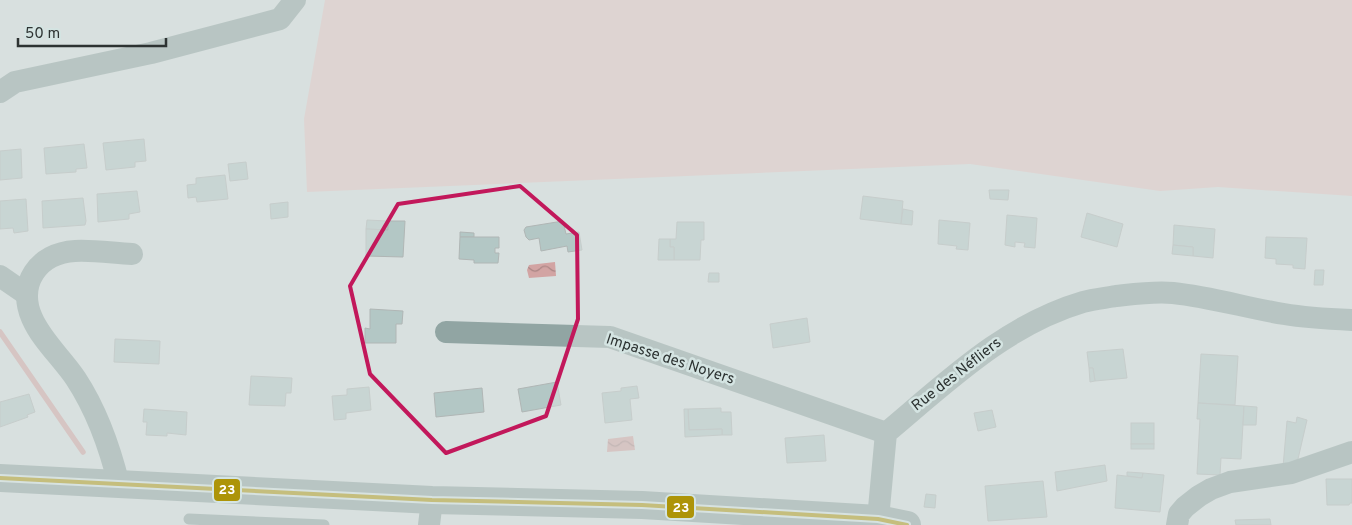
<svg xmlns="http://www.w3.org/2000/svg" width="1352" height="525" font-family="Overpass,sans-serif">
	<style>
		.grass { fill: #e4c6c4 }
		.water { fill: url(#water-waves) }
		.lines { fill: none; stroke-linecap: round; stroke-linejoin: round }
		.stream { stroke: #d2a4a3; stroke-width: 5.5 }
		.building { fill: #b3c7c5; stroke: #b0b6b5 }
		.service { stroke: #91a5a3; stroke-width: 11 }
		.minor { stroke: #91a5a3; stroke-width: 22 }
		.tertiary { stroke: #91a5a3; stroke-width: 28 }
		.bus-1-casing { stroke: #d4e4e2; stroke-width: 8 }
		.bus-1 { stroke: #ad9408; stroke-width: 4 }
		.marked { fill: none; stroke: #c2185b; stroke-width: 4; stroke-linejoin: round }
		.labels { text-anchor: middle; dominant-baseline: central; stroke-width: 5; stroke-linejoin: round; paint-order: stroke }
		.street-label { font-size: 15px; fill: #2d3332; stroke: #d4e4e2 }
		.line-badge { stroke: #d4e4e2; stroke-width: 2 }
		.badge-label { font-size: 14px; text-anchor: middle; font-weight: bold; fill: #fff }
	</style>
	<defs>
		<pattern id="water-waves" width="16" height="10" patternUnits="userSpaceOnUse" patternTransform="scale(1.25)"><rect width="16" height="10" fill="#d2a4a3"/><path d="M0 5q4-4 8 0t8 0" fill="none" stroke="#ab8685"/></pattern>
	</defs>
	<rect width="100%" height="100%" fill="#d8e0df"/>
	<polygon class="grass" points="325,0 1352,0 1352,196 1218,187 1160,191 970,164 307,192 304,119"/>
	<g class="water">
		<polygon points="555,262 556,276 529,278 527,270 529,265"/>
		<polygon points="633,436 635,450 607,452 608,439"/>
	</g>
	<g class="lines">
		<polyline class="stream" points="0,332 83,452"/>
	</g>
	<g class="building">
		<polygon points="144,139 146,161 135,162 135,167 106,170 103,143"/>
		<polygon points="84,144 87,168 76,169 76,172 46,174 44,148"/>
		<polygon points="21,149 22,178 0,180 0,151"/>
		<polygon points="246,162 248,179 230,181 228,164"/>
		<polygon points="225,175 228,199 197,202 196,197 188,198 187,185 196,184 196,178"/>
		<polygon points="989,190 1009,190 1008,200 990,199"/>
		<polygon points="137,191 140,212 129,214 129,219 98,222 97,194"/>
		<polygon points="863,196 903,201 901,224 860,219"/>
		<polygon points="83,198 86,221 85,225 43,228 42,201"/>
		<polygon points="26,199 28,231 14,233 13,228 0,229 0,201"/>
		<polygon points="288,202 288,217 271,219 270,204"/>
		<polygon points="903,209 913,211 912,225 901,224"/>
		<polygon points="1087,213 1123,224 1117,247 1081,237"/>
		<polygon points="1007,215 1037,218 1035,248 1024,247 1025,243 1015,242 1015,247 1005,245"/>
		<polygon points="367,220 388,221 388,230 366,229"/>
		<polygon points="939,220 970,223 968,250 956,249 957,246 938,244"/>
		<polygon points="388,221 405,221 403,257 366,256 366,229 388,230"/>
		<polygon points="563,221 566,234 579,232 582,250 568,252 567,246 541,251 539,238 529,240 526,237 524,230 526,227"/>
		<polygon points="677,222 704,222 704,240 701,240 700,260 674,260 674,247 670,247 670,239 676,239"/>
		<polygon points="1174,225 1215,229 1213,258 1193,256 1193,247 1173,245"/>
		<polygon points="460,232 474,233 474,237 460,237"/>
		<polygon points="460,237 499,237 499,248 495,248 495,253 499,253 498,263 474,263 474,260 459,259"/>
		<polygon points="1266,237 1307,238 1305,269 1293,268 1293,265 1276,264 1276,259 1265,258"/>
		<polygon points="659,239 670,239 670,247 674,247 674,260 658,260"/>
		<polygon points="1173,245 1193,247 1193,256 1172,254"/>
		<polygon points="1315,270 1324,270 1323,285 1314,285"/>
		<polygon points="709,273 719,273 719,282 708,282"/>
		<polygon points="370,309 403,311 402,324 396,324 396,343 365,343 365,328 370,329"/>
		<polygon points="807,318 810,342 773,348 770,324"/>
		<polygon points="115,339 160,341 159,364 114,362"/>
		<polygon points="1123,349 1127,378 1095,381 1093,368 1089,368 1087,352"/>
		<polygon points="1201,354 1238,356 1235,405 1198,403"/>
		<polygon points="1089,368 1093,368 1095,381 1090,382"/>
		<polygon points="251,376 292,378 291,393 286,393 285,406 249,405"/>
		<polygon points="557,382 561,405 522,412 518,389"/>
		<polygon points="637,386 639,398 630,399 632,420 605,423 602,393 621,391 621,388"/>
		<polygon points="369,387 371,410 346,413 346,419 334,420 332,396 347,395 347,389"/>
		<polygon points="482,388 484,412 436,417 434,393"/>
		<polygon points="29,394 35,412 27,415 28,417 0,427 0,402"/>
		<polygon points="1198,403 1244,406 1241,459 1221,458 1220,475 1197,474 1200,419 1197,419"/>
		<polygon points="1244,406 1257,407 1256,425 1243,425"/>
		<polygon points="721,408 721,412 731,412 732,435 722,435 722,429 689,430 688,409"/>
		<polygon points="144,409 187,412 186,435 167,433 167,436 146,435 147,422 143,422"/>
		<polygon points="684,409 688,409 689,430 722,429 722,435 685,437"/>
		<polygon points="992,410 996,427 978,431 974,413"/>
		<polygon points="1297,417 1307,420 1298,459 1283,467 1287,421 1296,423"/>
		<rect x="1131" y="423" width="23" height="21"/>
		<polygon points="824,435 826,461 787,463 785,438"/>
		<rect x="1131" y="444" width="23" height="5"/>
		<polygon points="1105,465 1107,481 1057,491 1055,472"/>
		<polygon points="1127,472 1143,473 1142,478 1127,476"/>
		<polygon points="1143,473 1164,475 1160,512 1115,508 1117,475 1142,478"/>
		<polygon points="1326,479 1352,479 1352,503 1350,503 1349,505 1327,505"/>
		<polygon points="1043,481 1047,517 988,521 985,486"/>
		<polygon points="926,494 936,495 935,508 924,507"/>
		<polygon points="1270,519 1271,525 1236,525 1235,520"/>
	</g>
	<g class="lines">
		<polyline class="service" points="189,519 324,525"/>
		<g class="minor">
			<polyline points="0,92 15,82 151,53 280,19 295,0"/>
			<polyline points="0,276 26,294"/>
			<polyline points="446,332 610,337 886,433"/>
			<path d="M119,485C110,448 97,411 76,379C62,358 42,341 32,318C17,284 38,253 75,251C93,250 113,253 132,254"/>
			<path d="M878,519L886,433C947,382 1005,325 1083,302C1093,299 1105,298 1116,296C1134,294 1155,291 1173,293C1211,297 1247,308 1284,314C1307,318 1329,319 1352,320"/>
			<polyline points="429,525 432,500"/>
			<polyline points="1177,525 1179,514 1185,507 1199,496 1211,489 1230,482 1291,473 1352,452"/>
		</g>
		<polyline class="tertiary" points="0,478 432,500 642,505 878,519 907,525"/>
		<g class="bus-1-casing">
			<polyline id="bus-1" points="0,478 432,500 642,505 878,519 907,525"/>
		</g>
		<use href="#bus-1" class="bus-1"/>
	</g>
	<path d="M0 0H1352V525H0ZM520,186L577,235L578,319L546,416L446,453L370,374L350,286L398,204Z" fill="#d8e0df" fill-opacity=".55" fill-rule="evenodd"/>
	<path class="marked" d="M520,186L577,235L578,319L546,416L446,453L370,374L350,286L398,204Z"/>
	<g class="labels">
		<g class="street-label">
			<text transform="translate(670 360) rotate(18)">Impasse des Noyers</text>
			<text transform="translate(957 375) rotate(-38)">Rue des Néfliers</text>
		</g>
	</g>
	<g class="line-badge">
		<rect x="213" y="478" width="28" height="24" rx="5" fill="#ad9408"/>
		<rect x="666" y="495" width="29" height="24" rx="5" fill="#ad9408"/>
	</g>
	<g class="badge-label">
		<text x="227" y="494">23</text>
		<text x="681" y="512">23</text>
	</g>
	<path d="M18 38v8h148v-8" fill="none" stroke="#2d3332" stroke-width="2.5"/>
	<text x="25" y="38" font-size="15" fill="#2d3332" stroke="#d4e4e2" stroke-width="4" paint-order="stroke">50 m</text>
</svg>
